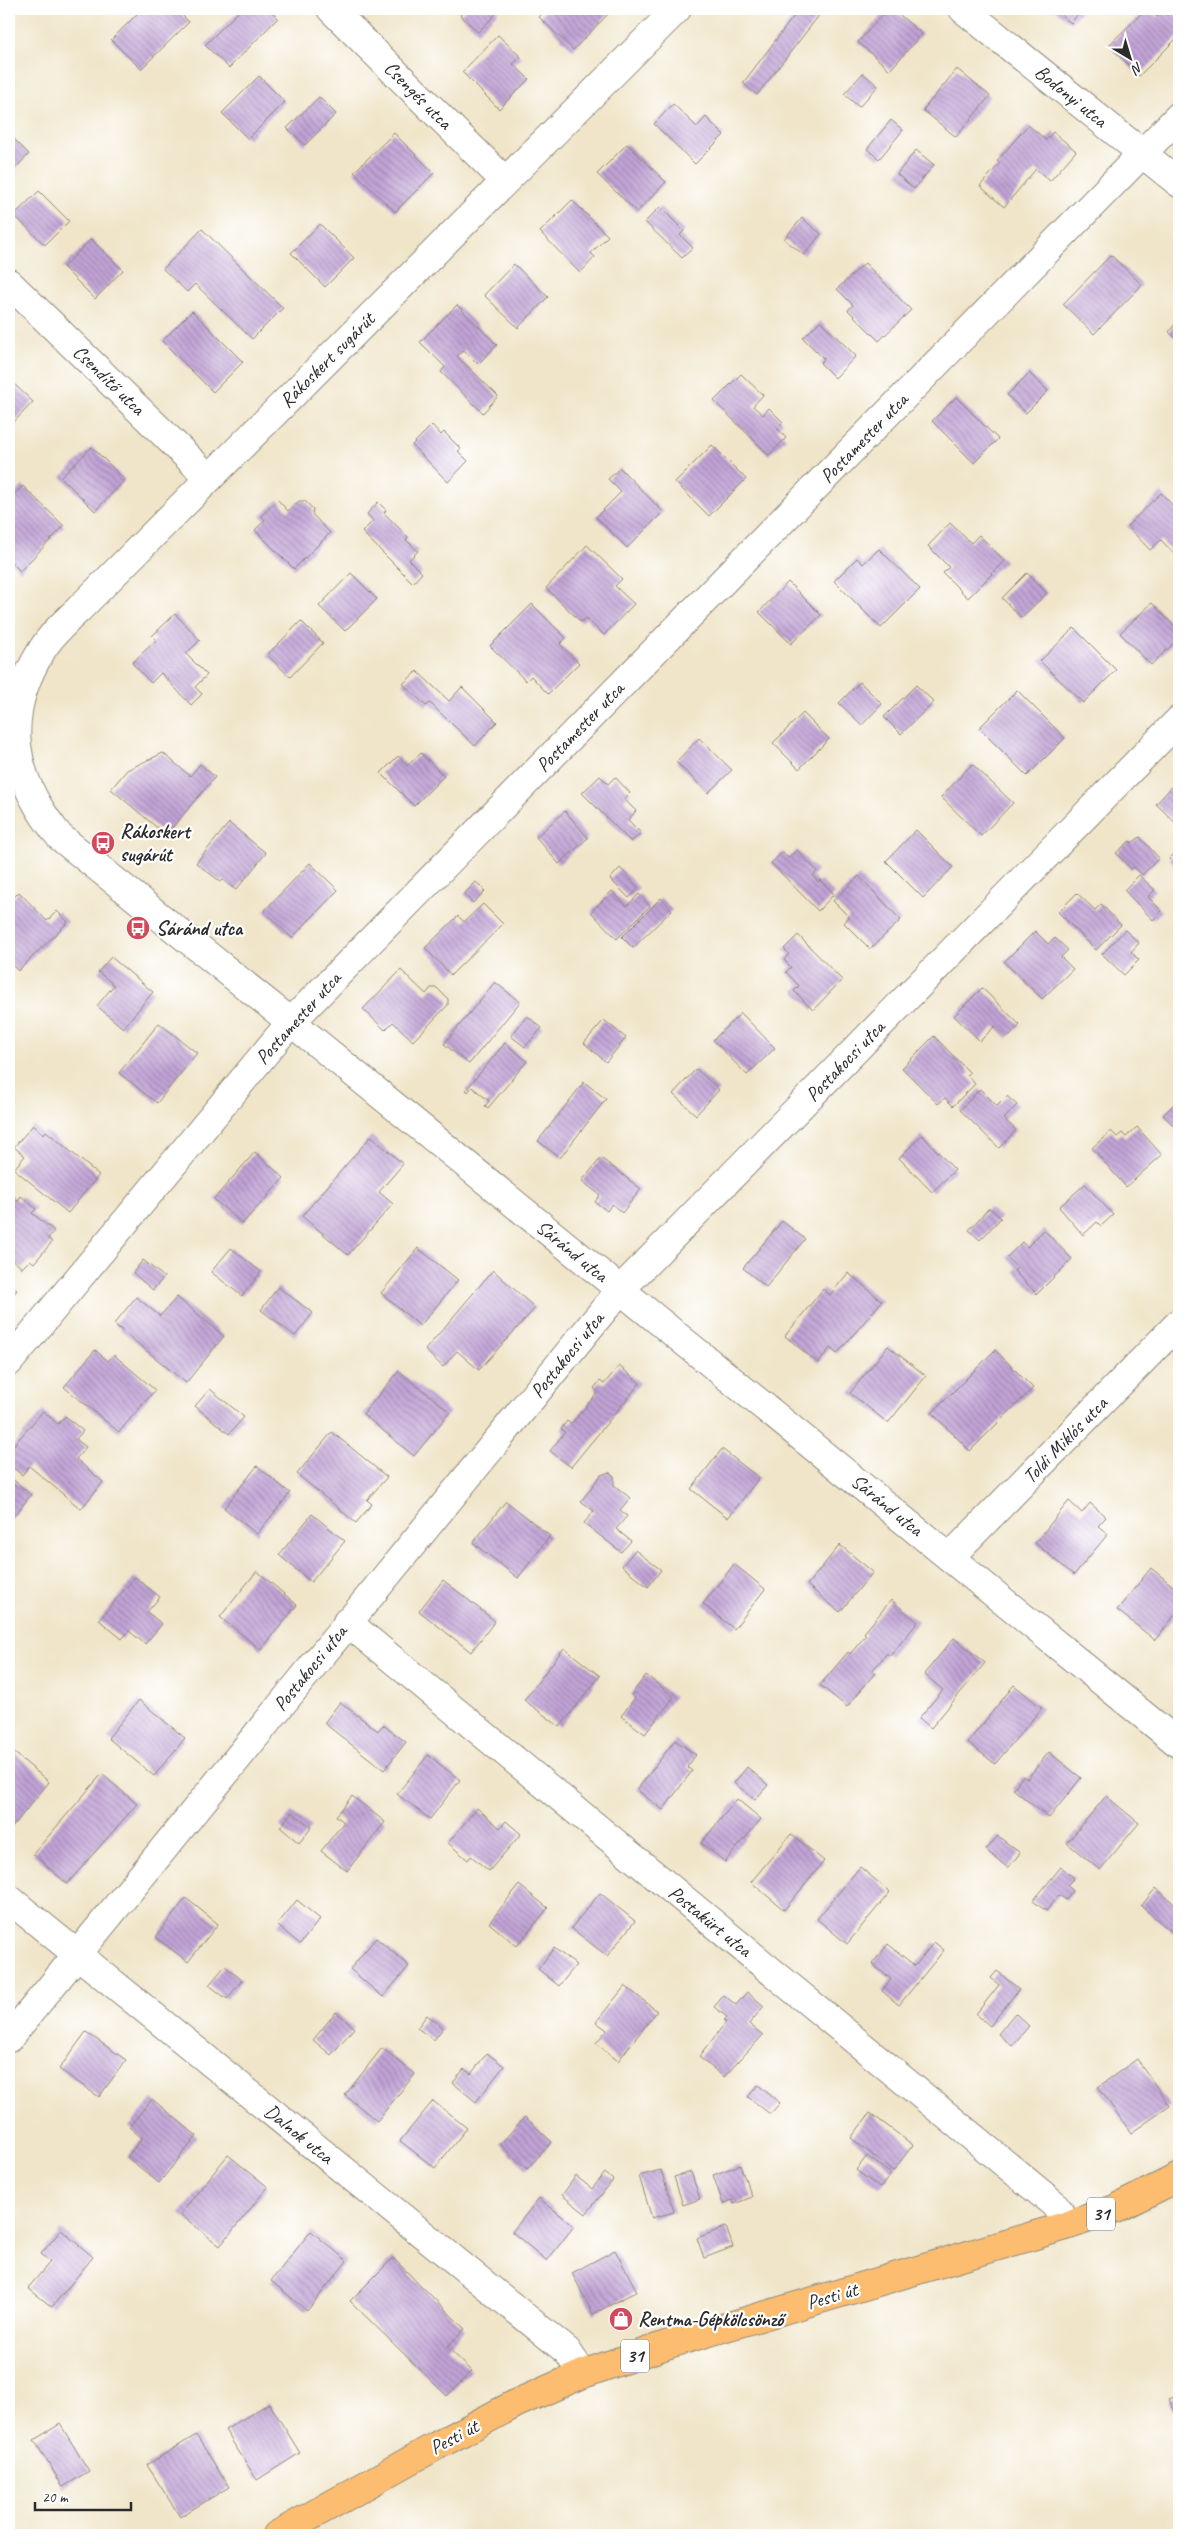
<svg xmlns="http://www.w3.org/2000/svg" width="1188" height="2544" font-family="Caveat,sans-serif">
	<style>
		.building { fill: url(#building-back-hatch) }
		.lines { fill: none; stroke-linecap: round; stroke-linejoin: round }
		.minor-casing { stroke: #8e887a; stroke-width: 30 }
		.tertiary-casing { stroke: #8e887a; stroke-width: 30 }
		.primary-casing { stroke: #8e887a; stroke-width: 30 }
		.minor { stroke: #fff; stroke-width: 28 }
		.tertiary { stroke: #fff; stroke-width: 28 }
		.primary { stroke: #fcbd6f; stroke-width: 28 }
		.labels { text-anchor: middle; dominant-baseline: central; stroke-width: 4.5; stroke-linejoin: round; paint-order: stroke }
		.shield { fill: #fff; stroke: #6b6b6b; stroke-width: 1 }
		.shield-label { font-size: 19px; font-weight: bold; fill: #2b2b2b }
		.street-label { font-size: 20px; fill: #2b2b2b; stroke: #fff }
		.poi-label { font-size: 20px; font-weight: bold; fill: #2b2b2b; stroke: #fff; text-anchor: start }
	</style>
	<defs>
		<pattern id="building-back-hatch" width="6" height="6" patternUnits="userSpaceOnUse" patternTransform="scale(1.25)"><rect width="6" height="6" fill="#c1a3d6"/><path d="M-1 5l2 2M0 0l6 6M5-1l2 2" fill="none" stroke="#9d85ae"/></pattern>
	</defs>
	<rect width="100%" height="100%" fill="#fff"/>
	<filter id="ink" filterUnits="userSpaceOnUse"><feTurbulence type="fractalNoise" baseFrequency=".02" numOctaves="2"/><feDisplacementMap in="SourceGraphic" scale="10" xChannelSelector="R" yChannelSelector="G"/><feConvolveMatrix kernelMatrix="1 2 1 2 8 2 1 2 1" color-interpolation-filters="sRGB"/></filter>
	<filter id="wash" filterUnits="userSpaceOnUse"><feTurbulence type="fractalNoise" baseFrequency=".0096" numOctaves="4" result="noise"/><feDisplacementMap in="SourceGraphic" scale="20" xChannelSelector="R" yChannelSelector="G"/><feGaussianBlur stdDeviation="1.12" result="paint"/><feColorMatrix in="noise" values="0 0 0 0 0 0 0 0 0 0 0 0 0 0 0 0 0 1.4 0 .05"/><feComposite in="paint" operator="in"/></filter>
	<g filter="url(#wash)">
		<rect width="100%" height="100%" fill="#f0e5c9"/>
		<g id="blocks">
			<g class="building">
				<polygon points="142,9 182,9 179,12 189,22 141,69 111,40"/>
				<polygon points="241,9 268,9 278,18 229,68 205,45"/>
				<polygon points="466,9 495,9 498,12 478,32 460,15"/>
				<polygon points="547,9 613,9 573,50 539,17"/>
				<polygon points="789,9 824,9 757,95 743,83 794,16 787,11"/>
				<polygon points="888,9 893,9 922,34 890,70 858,42"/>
				<polygon points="1054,9 1082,9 1071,23"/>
				<polygon points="1146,9 1149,9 1157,17 1166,9 1179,9 1179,36 1139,76 1109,45"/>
				<polygon points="498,35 521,57 513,64 529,79 499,109 462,72"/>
				<polygon points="957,69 990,96 956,137 923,110"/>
				<polygon points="863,73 878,86 859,107 844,94"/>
				<polygon points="259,76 285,102 248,139 222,113"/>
				<polygon points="319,97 336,114 305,145 287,128"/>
				<polygon points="673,104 697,127 706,117 724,135 695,164 654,124"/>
				<polygon points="891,120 903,130 879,159 867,149"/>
				<polygon points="1028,125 1046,140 1053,132 1076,151 1050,181 1036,169 1004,207 980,186 1000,163 997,161"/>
				<polygon points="394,133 434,173 395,212 354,172"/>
				<polygon points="9,134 29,154 9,175"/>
				<polygon points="627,144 666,182 637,212 597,174"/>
				<polygon points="916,150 934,165 914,189 897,174"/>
				<polygon points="39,191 69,221 45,245 14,215"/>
				<polygon points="572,200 608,236 591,253 595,257 580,273 540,232"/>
				<polygon points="660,207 684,231 680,235 693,248 682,258 645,222"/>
				<polygon points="802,218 821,234 804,255 784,239"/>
				<polygon points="320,224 354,258 325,287 291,253"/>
				<polygon points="202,229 283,308 252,339 195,284 187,292 163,269"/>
				<polygon points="91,239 123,270 95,299 63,267"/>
				<polygon points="1111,255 1142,285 1094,334 1063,304"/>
				<polygon points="865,263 911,310 879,341 848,310 853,305 837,289"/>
				<polygon points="514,264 548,297 518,328 484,295"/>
				<polygon points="457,305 497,345 478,364 464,350 457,356 498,396 483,413 441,372 445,367 420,342"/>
				<polygon points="192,311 243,362 213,392 162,341"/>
				<polygon points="1179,319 1179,341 1169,332"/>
				<polygon points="820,321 856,356 835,378 820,363 824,359 803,338"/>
				<polygon points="1029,373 1048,391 1026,413 1007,395"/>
				<polygon points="741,374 763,395 753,406 763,415 769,408 783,422 777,428 786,438 769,455 714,401"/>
				<polygon points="11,381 33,402 9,427 9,383"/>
				<polygon points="956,397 998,439 974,463 932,421"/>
				<polygon points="432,425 441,435 444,432 461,449 458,451 468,461 448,482 412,445"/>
				<polygon points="712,445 746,479 709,516 675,482"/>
				<polygon points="92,447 125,480 95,511 61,477"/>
				<polygon points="620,468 663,512 627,548 596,517 621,492 608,479"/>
				<polygon points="23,486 64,526 20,571 9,560 9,499"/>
				<polygon points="1161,493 1179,512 1179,553 1176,556 1161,540 1150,550 1127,526"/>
				<polygon points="278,500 288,511 299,501 305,501 313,509 312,514 330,533 294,569 255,530 265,520 261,516"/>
				<polygon points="378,502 386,510 384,513 408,537 406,540 418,551 409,560 422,573 413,583 362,532 373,521 367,514"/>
				<polygon points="950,523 971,543 979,535 1005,561 968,598 943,573 949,567 928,546"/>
				<polygon points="587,545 622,579 615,586 634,604 604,635 586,618 581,622 546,588"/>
				<polygon points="879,549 920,589 881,628 834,581 857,558 863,564"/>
				<polygon points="351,573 377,599 345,631 319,606"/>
				<polygon points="1027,573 1047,593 1021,618 1002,598"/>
				<polygon points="788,582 821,615 791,644 759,612"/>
				<polygon points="1152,603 1179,631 1179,638 1151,665 1120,633"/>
				<polygon points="532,604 566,638 560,644 579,663 548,694 531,676 526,681 490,646"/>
				<polygon points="175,614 200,640 186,654 207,675 195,687 202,694 191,705 161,673 151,683 132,663 156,640 152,636"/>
				<polygon points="301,621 323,643 290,677 267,655"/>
				<polygon points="1074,628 1116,670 1083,703 1040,661"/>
				<polygon points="417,671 449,701 462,687 497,722 475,746 430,703 426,706 403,684"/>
				<polygon points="860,682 882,704 862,725 839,703"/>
				<polygon points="916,685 934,702 901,734 884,717"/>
				<polygon points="1017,690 1065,738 1027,776 979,728"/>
				<polygon points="803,713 829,739 799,769 773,743"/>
				<polygon points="699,738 732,770 708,793 676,762"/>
				<polygon points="163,753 190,776 200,764 215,777 166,835 111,789 127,770"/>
				<polygon points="421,753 444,776 414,806 381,773 398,756 407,766"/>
				<polygon points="972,764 1013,803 981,836 941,797"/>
				<polygon points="600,776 608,784 615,777 630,793 624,799 636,811 628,820 641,833 631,842 582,793"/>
				<polygon points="1179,779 1179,826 1156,804"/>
				<polygon points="565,811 588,838 559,864 536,837"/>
				<polygon points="229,823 266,853 236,890 223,880 221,882 196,863"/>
				<polygon points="916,830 953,867 923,898 886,861"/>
				<polygon points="1140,837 1159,858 1142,875 1134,867 1131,869 1116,853 1130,841 1132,843"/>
				<polygon points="1179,849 1179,869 1169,859"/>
				<polygon points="797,850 817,871 813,876 818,882 820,880 834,894 818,911 771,863 783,852 788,858"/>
				<polygon points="310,863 338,890 292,938 264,911"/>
				<polygon points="620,868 639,888 629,898 610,879"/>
				<polygon points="1139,875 1155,890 1148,897 1162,911 1153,920 1124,890"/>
				<polygon points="859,876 901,920 870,949 844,923 849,917 833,901"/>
				<polygon points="476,882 485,891 473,903 464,894"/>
				<polygon points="612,891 627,906 639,894 650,906 617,939 591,912"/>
				<polygon points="19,892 47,921 57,911 68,922 18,971 9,962 9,902"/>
				<polygon points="1077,893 1095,910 1101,904 1121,925 1096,950 1058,912"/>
				<polygon points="661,898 672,910 633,948 622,937"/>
				<polygon points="483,904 503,924 451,975 425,948 458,916 464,922"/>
				<polygon points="1125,930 1139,943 1131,952 1139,960 1124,975 1102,954"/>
				<polygon points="1035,931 1048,944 1055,938 1068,950 1061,957 1073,969 1042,999 1004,962"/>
				<polygon points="798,935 842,980 813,1010 794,991 799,986 786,972 791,967 784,960 789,954 784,949"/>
				<polygon points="111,957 153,992 123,1028 97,1006 114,985 98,972"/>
				<polygon points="401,970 426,994 431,988 437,988 448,999 448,1005 413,1041 393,1022 385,1030 363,1009"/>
				<polygon points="495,982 520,1002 469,1064 444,1044"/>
				<polygon points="982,988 1020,1025 1008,1038 995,1026 980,1041 954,1016"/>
				<polygon points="741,1013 775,1048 747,1075 713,1040"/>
				<polygon points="527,1016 542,1028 525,1047 511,1036"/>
				<polygon points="604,1020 626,1038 606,1062 584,1043"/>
				<polygon points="159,1023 197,1053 157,1103 119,1073"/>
				<polygon points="934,1036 970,1073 967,1075 975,1084 953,1106 945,1098 938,1104 902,1068"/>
				<polygon points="505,1043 527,1061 488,1108 485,1106 489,1101 472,1087 468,1092 466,1090"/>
				<polygon points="696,1069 719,1090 696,1115 673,1094"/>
				<polygon points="584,1082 606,1099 560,1158 538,1141"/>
				<polygon points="980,1089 997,1106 1007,1096 1017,1105 1004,1119 1016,1130 999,1148 960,1110"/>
				<polygon points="1176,1102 1179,1106 1179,1131 1163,1115"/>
				<polygon points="33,1125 43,1134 46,1131 99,1175 68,1213 14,1169 25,1156 14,1147"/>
				<polygon points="1137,1127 1162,1155 1126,1187 1092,1148 1111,1131 1117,1137 1122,1133 1126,1137"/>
				<polygon points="922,1135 955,1170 932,1192 899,1158"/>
				<polygon points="371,1136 403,1164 379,1192 393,1204 348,1255 302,1216"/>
				<polygon points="255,1152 284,1178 242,1224 214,1199"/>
				<polygon points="601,1158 641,1189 622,1213 612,1204 607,1211 595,1202 600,1195 582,1181"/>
				<polygon points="1085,1184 1113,1215 1101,1226 1097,1222 1083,1235 1059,1207"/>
				<polygon points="9,1194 18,1201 21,1196 36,1209 32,1213 54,1231 48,1238 52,1242 34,1263 30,1260 22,1268 9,1257"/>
				<polygon points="989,1208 1001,1218 980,1240 969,1230"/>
				<polygon points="782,1221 805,1239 766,1287 743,1268"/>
				<polygon points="1044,1230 1072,1259 1037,1294 1014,1271 1017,1268 1007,1257 1022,1242 1027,1247"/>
				<polygon points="231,1248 261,1272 242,1296 211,1272"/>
				<polygon points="418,1248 458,1280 420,1326 381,1293"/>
				<polygon points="143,1260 164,1277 153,1290 133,1273"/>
				<polygon points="493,1270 535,1308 479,1370 457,1351 443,1367 425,1350"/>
				<polygon points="848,1273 882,1301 837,1354 830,1348 818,1363 785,1336 823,1289 830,1295"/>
				<polygon points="9,1283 17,1290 9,1300"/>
				<polygon points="278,1287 313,1313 295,1336 261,1310"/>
				<polygon points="136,1297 160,1316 177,1297 224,1336 186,1383 114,1324"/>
				<polygon points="888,1346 926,1376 888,1423 850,1393"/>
				<polygon points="95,1350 108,1361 114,1355 155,1390 119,1432 64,1387"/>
				<polygon points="995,1350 1033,1388 970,1451 932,1413"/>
				<polygon points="619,1366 640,1383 571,1467 550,1451 565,1432 561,1429 567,1421 571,1424 598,1392 594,1388 600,1381 604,1384"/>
				<polygon points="399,1371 450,1412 414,1456 363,1414"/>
				<polygon points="210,1389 244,1417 229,1434 195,1406"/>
				<polygon points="43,1411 58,1424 65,1416 83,1431 76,1439 86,1447 76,1459 103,1482 81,1509 29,1466 22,1475 9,1464 9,1443 13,1446"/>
				<polygon points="332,1432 387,1477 367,1500 372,1504 356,1523 297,1474"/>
				<polygon points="722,1449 759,1478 728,1518 691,1489"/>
				<polygon points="257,1466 290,1493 257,1534 224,1508"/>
				<polygon points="609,1472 614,1476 614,1485 630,1498 620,1510 627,1516 616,1529 631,1541 621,1552 584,1523 594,1511 581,1501 601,1475"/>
				<polygon points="9,1476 31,1495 9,1522"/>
				<polygon points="506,1501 550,1536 518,1578 473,1543"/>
				<polygon points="1069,1501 1082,1513 1090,1503 1106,1517 1098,1526 1108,1534 1074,1575 1035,1543"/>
				<polygon points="312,1514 345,1541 311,1582 279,1555"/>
				<polygon points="840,1545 873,1572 840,1612 807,1585"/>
				<polygon points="635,1550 661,1570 648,1587 622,1566"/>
				<polygon points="734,1564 765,1589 734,1629 703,1604"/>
				<polygon points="1151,1568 1179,1591 1179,1610 1155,1640 1117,1610"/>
				<polygon points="257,1571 297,1605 261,1650 220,1617"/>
				<polygon points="135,1577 160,1597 147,1612 162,1624 145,1644 129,1631 122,1639 99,1620"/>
				<polygon points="443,1580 495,1621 471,1652 419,1611"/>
				<polygon points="891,1600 918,1622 890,1656 887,1653 872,1671 875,1673 847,1707 820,1685 848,1652 850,1654 866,1635 864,1633"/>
				<polygon points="954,1638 985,1663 931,1728 919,1718 943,1690 924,1674"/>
				<polygon points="564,1648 600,1676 560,1727 524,1700"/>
				<polygon points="646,1675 674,1697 645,1734 621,1716 635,1698 631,1695"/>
				<polygon points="1014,1685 1042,1708 995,1764 968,1742"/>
				<polygon points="139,1700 185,1738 154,1776 108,1738"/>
				<polygon points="340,1702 378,1731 383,1725 406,1742 384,1770 324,1723"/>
				<polygon points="675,1740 696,1755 687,1767 692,1771 663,1810 637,1790"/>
				<polygon points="11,1750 49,1782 9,1831 9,1753"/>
				<polygon points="1049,1752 1081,1778 1049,1818 1013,1789 1023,1776 1027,1779"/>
				<polygon points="428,1755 460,1780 430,1819 397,1794"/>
				<polygon points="747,1767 768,1785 755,1800 734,1783"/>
				<polygon points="102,1774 137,1804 67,1884 33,1854"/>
				<polygon points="352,1796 385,1822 347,1871 321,1851 344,1822 336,1816"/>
				<polygon points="1106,1796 1139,1823 1100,1870 1067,1843"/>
				<polygon points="737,1799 761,1819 725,1862 701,1843"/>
				<polygon points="477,1808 500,1828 506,1821 521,1834 489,1871 471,1856 468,1860 448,1843"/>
				<polygon points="292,1812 312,1827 299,1843 280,1827"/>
				<polygon points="791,1834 824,1861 784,1910 751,1882"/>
				<polygon points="998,1836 1020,1853 1008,1868 986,1850"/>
				<polygon points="860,1867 890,1892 847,1944 817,1919"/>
				<polygon points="1061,1867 1074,1878 1067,1885 1073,1891 1066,1900 1059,1895 1046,1911 1033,1901"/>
				<polygon points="519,1885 548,1908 517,1946 489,1923"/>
				<polygon points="1156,1888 1179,1908 1179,1938 1141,1906"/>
				<polygon points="600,1893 635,1921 607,1956 571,1928"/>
				<polygon points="186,1898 218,1924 188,1962 156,1937"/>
				<polygon points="297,1900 320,1919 300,1944 277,1925"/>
				<polygon points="376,1938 409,1966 383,1997 350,1969"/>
				<polygon points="934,1942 944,1950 899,2005 882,1991 891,1979 872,1964 888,1944 915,1966"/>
				<polygon points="554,1948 576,1965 559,1986 538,1969"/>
				<polygon points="225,1966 242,1980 227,1999 209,1985"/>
				<polygon points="997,1971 1019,1989 990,2026 976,2014 999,1985 991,1978"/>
				<polygon points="625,1986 657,2011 618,2061 596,2043 607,2030 596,2022"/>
				<polygon points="747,1992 764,2006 749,2024 763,2035 724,2077 699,2057 726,2022 724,2020 727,2017 714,2007 724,1995 736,2005"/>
				<polygon points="336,2012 354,2028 331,2055 313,2040"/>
				<polygon points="1015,2013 1029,2026 1012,2046 998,2034"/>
				<polygon points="427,2015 443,2028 434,2040 417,2028"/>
				<polygon points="86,2032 126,2060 99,2097 59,2069"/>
				<polygon points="382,2048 415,2074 377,2121 345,2095"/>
				<polygon points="487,2053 504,2066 476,2102 453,2083 464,2069 471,2074"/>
				<polygon points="1137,2059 1170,2106 1131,2133 1098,2087"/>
				<polygon points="758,2085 780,2103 770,2114 748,2097"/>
				<polygon points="152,2099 197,2136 159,2183 127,2157 142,2138 129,2127"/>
				<polygon points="433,2101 467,2128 435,2168 400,2141"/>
				<polygon points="870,2113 913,2145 893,2171 851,2138"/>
				<polygon points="525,2117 552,2142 527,2169 500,2144"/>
				<polygon points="228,2155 268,2187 220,2246 180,2214"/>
				<polygon points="867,2156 891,2174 880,2188 856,2170"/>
				<polygon points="740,2165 752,2197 734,2204 732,2200 723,2204 713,2175"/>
				<polygon points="661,2170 674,2212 652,2218 639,2176"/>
				<polygon points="691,2172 700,2199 683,2205 674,2177"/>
				<polygon points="605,2173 613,2180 586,2214 562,2195 576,2176 592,2189"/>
				<polygon points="539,2198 574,2226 547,2261 512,2232"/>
				<polygon points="726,2227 733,2247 704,2258 697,2238"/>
				<polygon points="61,2230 93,2257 52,2307 28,2288 50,2262 41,2254"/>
				<polygon points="311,2231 347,2261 307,2311 271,2281"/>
				<polygon points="615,2250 637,2291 593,2314 572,2273"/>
				<polygon points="393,2258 465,2329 447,2347 472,2371 447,2396 350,2301"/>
				<polygon points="1179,2395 1179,2421 1169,2399"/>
				<polygon points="269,2403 300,2453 257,2480 225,2430"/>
				<polygon points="60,2424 89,2471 63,2487 34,2440"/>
				<polygon points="196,2435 229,2487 180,2517 147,2465"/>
			</g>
		</g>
	</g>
	<g filter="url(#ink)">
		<use href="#blocks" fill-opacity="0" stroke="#8e887a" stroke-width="1"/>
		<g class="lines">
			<g class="minor-casing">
				<g id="minor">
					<polyline points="331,9 505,181"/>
					<polyline points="963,9 1179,183"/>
					<polyline points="9,283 209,478"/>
					<polyline points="9,1362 291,1022 1179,116"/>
					<polyline points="951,1556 1179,1323"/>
					<polyline points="347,1622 1054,2204 1069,2225"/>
					<polyline points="9,1899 567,2351 583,2374"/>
					<polyline points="9,2038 620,1290 1179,720"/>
				</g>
			</g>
			<g class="tertiary-casing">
				<path id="tertiary" d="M677,9L78,610C65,622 51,635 42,650C0,717 12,779 60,837L291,1022L1179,1744"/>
			</g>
			<g class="primary-casing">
				<polyline id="primary" points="277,2535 436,2446 517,2403 583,2374 669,2344 1069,2225 1115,2209 1179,2177"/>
			</g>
			<use href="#minor" class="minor"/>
			<use href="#tertiary" class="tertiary"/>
			<use href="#primary" class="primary"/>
		</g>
	</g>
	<defs>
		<g id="bus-disc" transform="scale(1.25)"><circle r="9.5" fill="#d1495b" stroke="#fff"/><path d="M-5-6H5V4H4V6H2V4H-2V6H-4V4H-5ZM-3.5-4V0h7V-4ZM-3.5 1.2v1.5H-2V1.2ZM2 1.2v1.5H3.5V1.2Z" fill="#fff"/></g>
		<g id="shop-disc" transform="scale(1.25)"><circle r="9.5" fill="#d1495b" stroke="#fff"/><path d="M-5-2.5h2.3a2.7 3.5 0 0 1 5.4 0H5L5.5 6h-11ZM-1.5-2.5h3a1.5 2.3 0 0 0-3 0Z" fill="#fff"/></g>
	</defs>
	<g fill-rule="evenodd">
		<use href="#bus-disc" x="103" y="843"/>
		<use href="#bus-disc" x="138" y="928"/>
		<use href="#shop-disc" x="621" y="2319"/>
	</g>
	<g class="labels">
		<g class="shield">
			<rect x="1087" y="2197.5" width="28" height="33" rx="4"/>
			<rect x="621" y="2339.5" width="28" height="33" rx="4"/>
		</g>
		<g class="shield-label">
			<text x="1101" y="2214">31</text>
			<text x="635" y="2356">31</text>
		</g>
		<g class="street-label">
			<text transform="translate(418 95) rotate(45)">Csengés utca</text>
			<text transform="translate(1071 96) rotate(39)">Bodonyi utca</text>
			<text transform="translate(327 360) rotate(-45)">Rákoskert sugárút</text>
			<text transform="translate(109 380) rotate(44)">Csendítő utca</text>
			<text transform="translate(864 438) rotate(-46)">Postamester utca</text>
			<text transform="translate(580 727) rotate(-46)">Postamester utca</text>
			<text transform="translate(298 1018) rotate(-48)">Postamester utca</text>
			<text transform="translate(845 1061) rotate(-46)">Postakocsi utca</text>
			<text transform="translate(572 1251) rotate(39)">Sáránd utca</text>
			<text transform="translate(567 1355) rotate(-51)">Postakocsi utca</text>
			<text transform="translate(1065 1440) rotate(-46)">Toldi Miklós utca</text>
			<text transform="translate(887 1505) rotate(39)">Sáránd utca</text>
			<text transform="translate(310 1668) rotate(-51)">Postakocsi utca</text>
			<text transform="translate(710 1921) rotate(39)">Postakürt utca</text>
			<text transform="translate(299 2134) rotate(39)">Dalnok utca</text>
			<text transform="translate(832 2296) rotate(-16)">Pesti út</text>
			<text transform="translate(454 2437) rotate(-28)">Pesti út</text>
		</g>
		<g class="poi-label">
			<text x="120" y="831">Rákoskert<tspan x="120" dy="23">sugárút</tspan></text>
			<text x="156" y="928">Sáránd utca</text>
			<text x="638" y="2319">Rentma-Gépkölcsönző</text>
		</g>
	</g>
	<rect width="1188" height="2544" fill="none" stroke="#fff" stroke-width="30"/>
	<g transform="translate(1130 58) rotate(142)" stroke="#ffffff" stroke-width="4" paint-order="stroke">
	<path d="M0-4L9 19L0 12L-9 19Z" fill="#2b2b2b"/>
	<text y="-8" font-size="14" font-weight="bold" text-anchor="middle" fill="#2b2b2b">N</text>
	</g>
	<path d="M35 2502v8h96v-8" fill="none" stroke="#2b2b2b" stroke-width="2.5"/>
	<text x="42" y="2502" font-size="15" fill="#2b2b2b" stroke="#ffffff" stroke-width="4" paint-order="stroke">20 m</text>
</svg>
